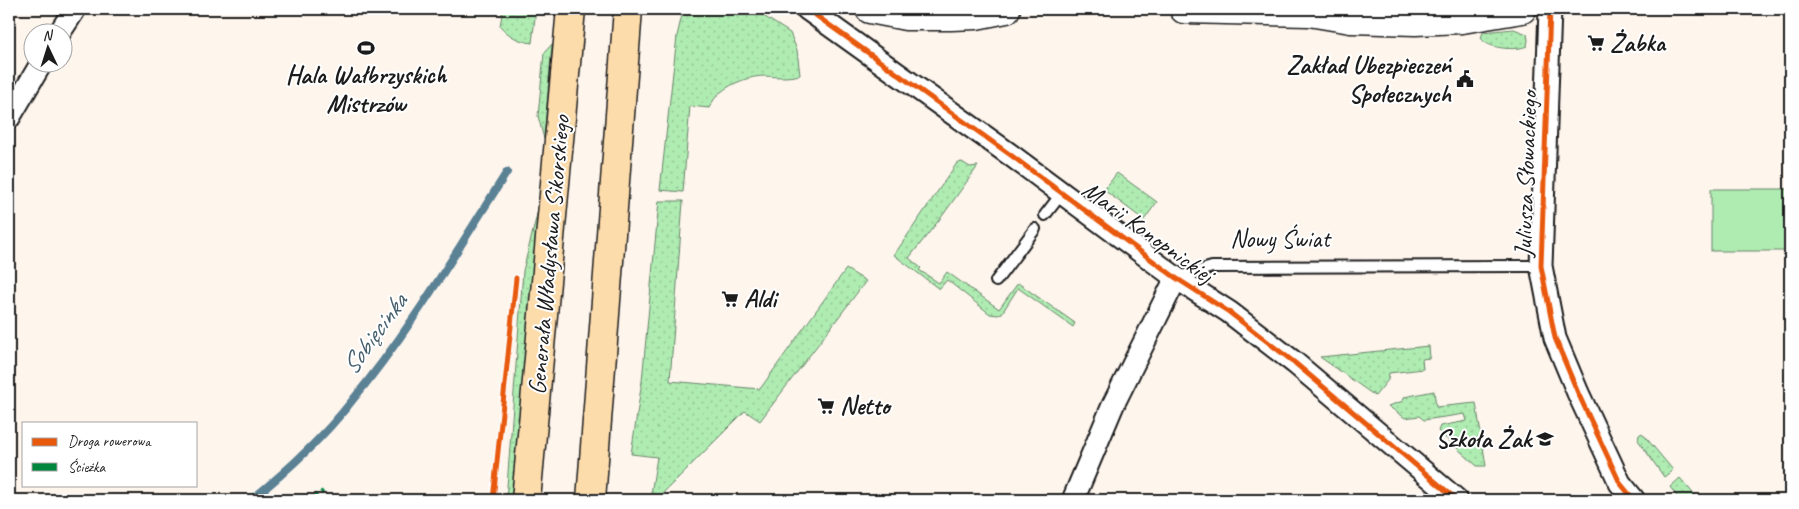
<svg xmlns="http://www.w3.org/2000/svg" width="1799" height="509" font-family="Caveat,sans-serif">
	<style>
		.grass { fill: url(#grass-dots); stroke: #668467 }
		.garden { fill: #afecb2; stroke: #668467 }
		.lines { fill: none; stroke-linecap: round; stroke-linejoin: round }
		.stream { stroke: #5a8194; stroke-width: 8 }
		.lane-casing { stroke: #1c1c1c; stroke-width: 14 }
		.street-casing { stroke: #1c1c1c; stroke-width: 25 }
		.secondary-casing { stroke: #1c1c1c; stroke-width: 31 }
		.primary-casing { stroke: #1c1c1c; stroke-width: 31 }
		.lane { stroke: #fff; stroke-width: 10 }
		.street { stroke: #fff; stroke-width: 21 }
		.secondary { stroke: #fff; stroke-width: 28 }
		.primary { stroke: #fddcac; stroke-width: 28 }
		.quiet { stroke: #00873e; stroke-width: 4; stroke-dasharray: 8 4; stroke-linecap: butt }
		.cycleway-casing { stroke: #fff; stroke-width: 8 }
		.cycleway { stroke: #e8590c; stroke-width: 5 }
		.labels { text-anchor: middle; dominant-baseline: central; stroke-width: 4; stroke-linejoin: round; paint-order: stroke }
		.poi-label { font-size: 25px; font-weight: bold; fill: #1c1c1c; stroke: #fff; text-anchor: start }
		.street-label { font-size: 25px; fill: #1c1c1c; stroke: #fff }
		.water-label { font-size: 26px; font-style: italic; fill: #455f6c; stroke: #fff }
	</style>
	<defs>
		<pattern id="grass-dots" width="8" height="8" patternUnits="userSpaceOnUse" patternTransform="scale(1.25)"><rect width="8" height="8" fill="#afecb2"/><path d="M2 2h.1M6 6h.1" fill="none" stroke="#96ca98" stroke-width="1.8" stroke-linecap="round"/></pattern>
	</defs>
	<rect width="100%" height="100%" fill="#fef5ed"/>
	<filter id="ink" filterUnits="userSpaceOnUse"><feTurbulence type="fractalNoise" baseFrequency=".02" numOctaves="2"/><feDisplacementMap in="SourceGraphic" scale="10" xChannelSelector="R" yChannelSelector="G"/><feConvolveMatrix kernelMatrix="1 2 1 2 8 2 1 2 1" color-interpolation-filters="sRGB"/></filter>
	<g filter="url(#ink)">
		<g class="grass">
			<path d="M503,9H536L532,43C518,41 509,36 500,26Z"/>
			<path d="M686,9H750L762,15L790,33L797,50L800,75C787,78 778,77 765,76C750,76 732,83 721,92C716,95 712,103 709,108L690,106L683,192L660,190L677,36L682,15Z"/>
			<path d="M1514,29L1527,34L1528,40L1527,46C1517,51 1487,49 1481,38L1483,32Z"/>
			<polygon points="552,44 544,139 538,116 544,53"/>
			<polygon points="962,162 970,167 978,166 943,215 909,258 921,268 919,270 939,283 947,272 999,309 1018,283 1075,323 1073,327 1018,288 1002,313 998,315 990,314 947,280 939,289 894,255 957,163"/>
			<polygon points="1117,173 1157,202 1144,220 1104,190"/>
			<polygon points="659,201 683,201 670,381 760,389 846,269 866,281 760,421 745,411 656,500 650,500 657,457 631,454 642,381"/>
			<polygon points="540,202 513,500 506,500 523,271"/>
			<polygon points="1429,346 1430,358 1422,359 1423,369 1389,373 1388,380 1375,396 1320,357"/>
			<polygon points="1434,391 1436,407 1476,403 1486,466 1477,466 1438,431 1440,426 1467,421 1465,414 1424,420 1419,416 1405,418 1388,406 1403,401 1404,397"/>
			<polygon points="1642,433 1673,470 1664,477 1638,440 1639,435"/>
			<polygon points="1680,478 1699,500 1680,500 1670,487"/>
		</g>
		<rect class="garden" x="1711" y="189" width="79" height="62"/>
		<g class="lines">
			<path class="stream" d="M251,500C287,471 322,439 351,402C410,331 457,250 507,172"/>
			<g class="lane-casing">
				<g id="lane">
					<polyline points="1045,215 1062,193"/>
					<polyline points="1176,278 1212,267 1541,266"/>
					<polyline points="996,281 1035,229"/>
				</g>
			</g>
			<g class="street-casing">
				<g id="street">
					<polyline points="807,9 1012,156 1176,278 1229,312 1295,363 1457,500"/>
					<polyline points="1550,9 1541,266 1555,338 1578,393 1620,483 1634,500"/>
					<polyline points="60,32 75,9"/>
					<polyline points="9,118 42,62"/>
					<polyline points="1073,500 1113,405 1176,278"/>
				</g>
			</g>
			<g class="secondary-casing">
				<g id="secondary">
					<polyline points="870,9 906,16 951,16 976,15 1006,9"/>
					<polyline points="1184,9 1309,12 1351,19 1415,21 1462,19 1522,9"/>
				</g>
			</g>
			<g class="primary-casing">
				<g id="primary">
					<polyline points="526,500 571,9"/>
					<polyline points="591,500 628,9"/>
				</g>
			</g>
			<use href="#lane" class="lane"/>
			<use href="#street" class="street"/>
			<use href="#secondary" class="secondary"/>
			<use href="#primary" class="primary"/>
			<polyline class="quiet" points="311,500 323,491"/>
			<g class="cycleway-casing">
				<g id="cycleway">
					<polyline points="807,9 1012,156 1176,278 1229,312 1295,363 1457,500"/>
					<polyline points="1550,9 1541,266 1555,338 1578,393 1620,483 1634,500"/>
					<polyline points="493,500 516,278"/>
				</g>
			</g>
			<use href="#cycleway" class="cycleway"/>
		</g>
	</g>
	<defs>
		<g id="supermarket-bare" transform="scale(1.35)"><path d="M-6-5.5h2.5l.6 2H6L4.5 2H-2.5L-4.4-4H-6ZM-1.5 3.2a1.3 1.3 0 1 0 .1 0ZM3 3.2a1.3 1.3 0 1 0 .1 0Z" fill="#1c1c1c" stroke="#fff" stroke-width="2.5" paint-order="stroke"/></g>
		<g id="stadium-bare" transform="scale(1.35)"><path d="M0-5a6.5 5 0 1 0 0 10a6.5 5 0 1 0 0-10ZM-3.5-1.8h7v3.6h-7Z" fill="#1c1c1c" stroke="#fff" stroke-width="2.5" paint-order="stroke"/></g>
		<g id="civic-bare" transform="scale(1.35)"><path d="M-.6-6.5H3V-4.5H.6V-3L4-1V1h2V6H-6V1h2V-1L-.6-3ZM-1.2 2.5V6h2.4V2.5Z" fill="#1c1c1c" stroke="#fff" stroke-width="2.5" paint-order="stroke"/></g>
		<g id="school-bare" transform="scale(1.35)"><path d="M0-5L7-2L0 1L-7-2ZM-4 1L0 2.5L4 1V4Q0 6-4 4Z" fill="#1c1c1c" stroke="#fff" stroke-width="2.5" paint-order="stroke"/></g>
	</defs>
	<g fill-rule="evenodd">
		<use href="#supermarket-bare" x="1596" y="43"/>
		<use href="#stadium-bare" x="366" y="48"/>
		<use href="#civic-bare" x="1465" y="79"/>
		<use href="#supermarket-bare" x="730" y="299"/>
		<use href="#supermarket-bare" x="826" y="406"/>
		<use href="#school-bare" x="1545" y="439"/>
	</g>
	<g class="labels">
		<g class="poi-label">
			<text x="1610" y="43">Żabka</text>
			<text x="1451" y="65" text-anchor="end">Zakład Ubezpieczeń<tspan x="1451" dy="29">Społecznych</tspan></text>
			<text x="366" y="75" text-anchor="middle">Hala Wałbrzyskich<tspan x="366" dy="29">Mistrzów</tspan></text>
			<text x="744" y="299">Aldi</text>
			<text x="840" y="406">Netto</text>
			<text x="1531" y="439" text-anchor="end">Szkoła Żak</text>
		</g>
		<g class="street-label">
			<text transform="translate(1526 174) rotate(-88)">Juliusza Słowackiego</text>
			<text transform="translate(1148 232) rotate(36)">Marii Konopnickiej</text>
			<text x="1280" y="239">Nowy Świat</text>
			<text transform="translate(549 255) rotate(-85)">Generała Władysława Sikorskiego</text>
		</g>
		<g class="water-label">
			<text transform="translate(374 334) rotate(-54)">Sobięcinka</text>
		</g>
	</g>
	<rect width="1799" height="509" fill="none" stroke="#fff" stroke-width="30"/>
	<rect x="15" y="15" width="1769" height="479" fill="none" stroke="#1c1c1c" stroke-width="2" filter="url(#ink)"/>
	<rect x="22" y="422" width="175" height="65" fill="#ffffff" stroke="#a4a4a4"/>
	<rect x="32" y="438" width="25" height="8" fill="#e8590c" stroke="#a4a4a4"/>
	<text x="68" y="446" font-size="15" fill="#1c1c1c">Droga rowerowa</text>
	<rect x="32" y="463" width="25" height="8" fill="#00873e" stroke="#a4a4a4"/>
	<text x="68" y="472" font-size="15" fill="#1c1c1c">Ścieżka</text>
	<g transform="translate(48 48) rotate(356)"><circle r="24" fill="#ffffff" stroke="#a4a4a4"/>
	<path d="M0-4L9 19L0 12L-9 19Z" fill="#1c1c1c"/>
	<text y="-8" font-size="14" font-weight="bold" text-anchor="middle" fill="#1c1c1c">N</text>
	</g>
</svg>
